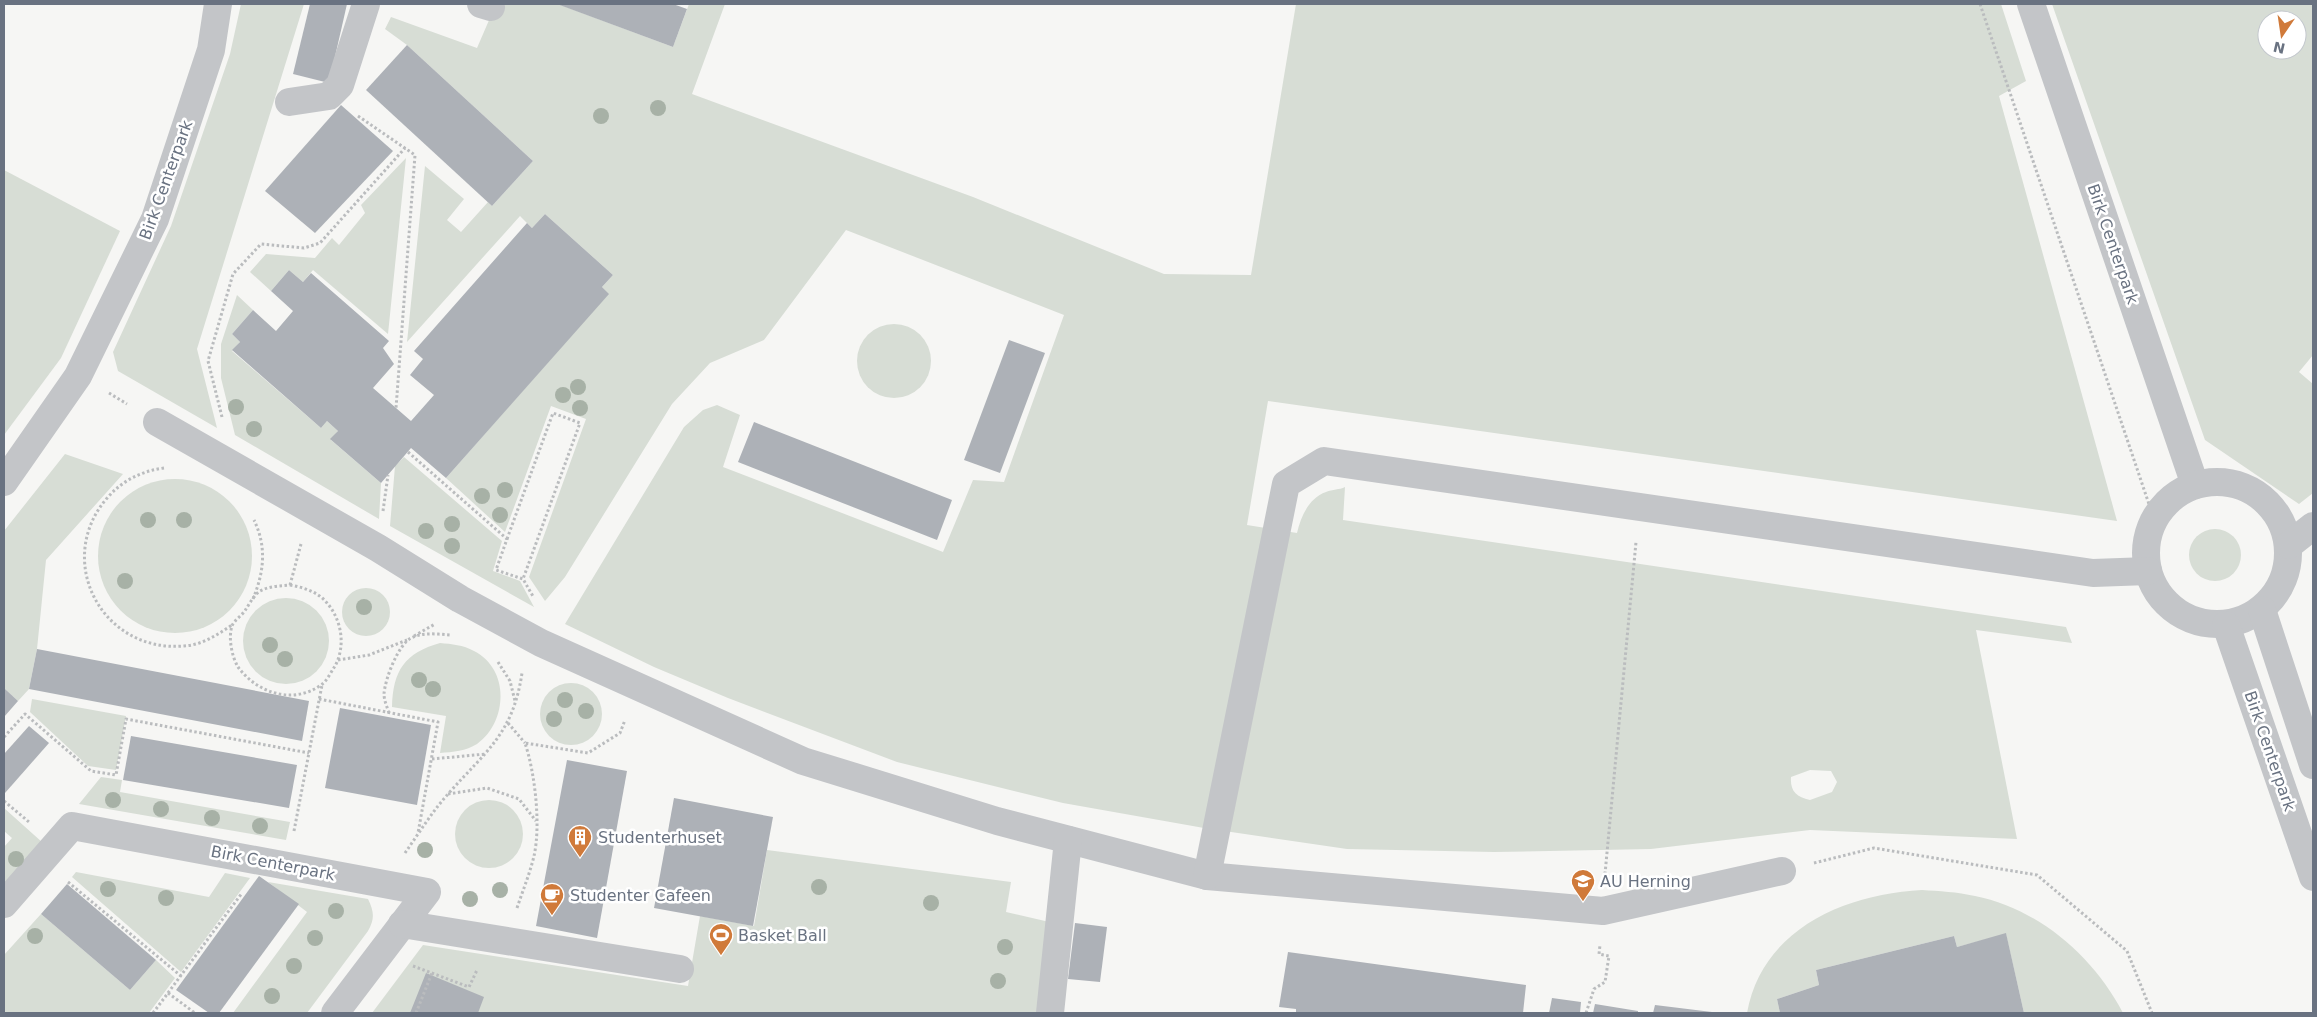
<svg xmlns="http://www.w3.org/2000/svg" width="2317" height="1017" font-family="'DejaVu Sans',sans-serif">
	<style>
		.green { fill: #d7ddd5; fill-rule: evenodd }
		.building { fill: #adb1b7 }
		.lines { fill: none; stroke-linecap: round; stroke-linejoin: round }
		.path { stroke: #babcbe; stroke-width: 3; stroke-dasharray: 2.5 2.5; stroke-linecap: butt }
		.minor { stroke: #c3c5c8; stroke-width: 28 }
		.tree { fill: #a7b1a6 }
		.labels { text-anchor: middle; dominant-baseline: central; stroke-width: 5; stroke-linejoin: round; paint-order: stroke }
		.street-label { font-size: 16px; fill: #697281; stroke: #fff }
		.poi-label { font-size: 16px; fill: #697281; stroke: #fff; text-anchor: start }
	</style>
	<rect width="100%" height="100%" fill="#f6f6f4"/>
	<g class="green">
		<polygon points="241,4 304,4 197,349 217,428 118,371 113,352 171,226 230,54"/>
		<path d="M496,4H558L673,47L689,4H725L692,94L973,197L1164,274L1251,275L1296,4H2001L2026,81L1999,96L2117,521L1268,401L1247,525L1297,533C1301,516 1309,498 1326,492C1333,489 1339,490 1345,487L1343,520L2066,627L2072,643L1976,630L2017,839L1810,830L1651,849L1494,852L1347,849L1204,828L1063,803L897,762L728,698L654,667L565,624L684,427L703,410L717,405L740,415L723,467L943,552L973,480L1004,482L1064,315L846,230L764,340L710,363L672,404L565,577L545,601L529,577L586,419L551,406L505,532L446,478L608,294L602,287L613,275L545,214L532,228L520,216L407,342L425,166L464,199L447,220L461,232L488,202L492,206L533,161L407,45L385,29L391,17L477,48ZM1810,770L1831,771L1837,782L1832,792L1810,800C1796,797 1790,791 1791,777Z"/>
		<path d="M2052,4H2313V355L2299,372L2313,384V493L2299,504L2205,440ZM2267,20H2297V50H2267Z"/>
		<polygon points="406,158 388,334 313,270 303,282 289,270 271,291 250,272 266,254 315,258 332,238 339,245 365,213 361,205"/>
		<polygon points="4,170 120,231 61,358 4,435"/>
		<polygon points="237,295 253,310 232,334 240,342 232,351 321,428 327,421 338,431 331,440 381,483 379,519 235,435 221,378 221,344"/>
		<circle cx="894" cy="361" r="37"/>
		<polygon points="65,454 123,474 46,560 37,649 29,689 18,701 4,688 4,531"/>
		<polygon points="404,457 502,541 493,571 520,581 534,607 390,526 395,466"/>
		<circle cx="175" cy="556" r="77"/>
		<circle cx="2215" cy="555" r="26"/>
		<circle cx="366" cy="612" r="24"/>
		<circle cx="286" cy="641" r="43"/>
		<path d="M440,643C452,644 463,645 474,651C510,669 508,722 477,744C466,751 453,752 440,753L446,716L392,707C393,670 405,653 440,643Z"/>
		<circle cx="571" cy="714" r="31"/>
		<polygon points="32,699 126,716 116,770 88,766 30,712"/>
		<polygon points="101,777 122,780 120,792 290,822 286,840 79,804"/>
		<circle cx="489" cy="834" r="34"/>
		<polygon points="4,808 43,843 4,888 4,847 12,838 4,831"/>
		<polygon points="767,850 1011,882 1006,912 1058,924 1050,1013 372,1013 423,945 688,986 700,916 754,926"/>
		<polygon points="76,872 209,897 225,873 250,878 181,972 72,877"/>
		<path d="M268,882L368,899C374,911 375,919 368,931L307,1013H233L307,912Z"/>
		<path d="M1922,890C1939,891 1957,892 1975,896C2039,909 2093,956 2123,1013H2024L2006,934L1957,947L1954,936L1816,970L1819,985L1777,999L1780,1013H1747C1762,929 1845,894 1922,890Z"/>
		<polygon points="41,914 130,990 156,960 175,978 149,1013 4,1013 4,955"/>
	</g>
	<g class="building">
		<polygon points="310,4 347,4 329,83 293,74"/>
		<polygon points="557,4 673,4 687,9 673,47"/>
		<polygon points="407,45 533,161 492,206 366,90"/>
		<polygon points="341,105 393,151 315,233 265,191"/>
		<polygon points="545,214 613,275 602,287 609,294 446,478 411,448 381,483 330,439 338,431 327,421 321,428 232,350 240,342 232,334 253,310 276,331 293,311 271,291 289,270 303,282 311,273 389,341 383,348 394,364 373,388 411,421 434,395 410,375 423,359 414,351 527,223 532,228"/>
		<polygon points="1009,340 1045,353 1000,473 964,460"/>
		<polygon points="754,422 952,500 937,540 738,462"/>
		<polygon points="37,649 309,701 302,741 29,689"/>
		<polygon points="4,688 18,701 4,717"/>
		<polygon points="340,708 431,725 417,805 325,788"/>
		<polygon points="29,726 49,743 5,793 4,754"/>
		<polygon points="131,736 297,765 289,808 123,780"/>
		<polygon points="567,760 627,771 597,938 536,926"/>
		<polygon points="674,798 773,817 753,926 654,908"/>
		<polygon points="259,876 299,904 219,1013 209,1013 176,990"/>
		<polygon points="67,884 156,960 130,990 41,914"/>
		<polygon points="1075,923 1107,927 1100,982 1068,979"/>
		<polygon points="2006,933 2024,1013 1780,1013 1777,999 1819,985 1816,970 1954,936 1957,947"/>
		<polygon points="1288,952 1526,985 1523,1013 1296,1013 1296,1009 1279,1007"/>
		<polygon points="426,973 484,997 478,1013 410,1013"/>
		<polygon points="1552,998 1581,1002 1580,1013 1549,1013"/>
		<polygon points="1595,1004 1638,1011 1638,1013 1593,1013"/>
		<polygon points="1655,1005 1712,1012 1712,1013 1653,1013"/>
	</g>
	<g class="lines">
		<g class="path">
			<polyline points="1980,4 2154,519"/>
			<polyline points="358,116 415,155 396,408"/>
			<polyline points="109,393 127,404"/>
			<polyline points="222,417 208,361 233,274 261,244 304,248 320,243 405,148"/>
			<polyline points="408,452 507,539 496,570 523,579 534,598"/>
			<path d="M164,468C142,471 123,480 108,497C53,559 101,653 184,646C202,645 217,635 232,625"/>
			<polyline points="383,511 388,475"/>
			<polyline points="507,539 553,413 580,423 523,579"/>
			<path d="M290,585C301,587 312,590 321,597C341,614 347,644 335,666C331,672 327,681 321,685C293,705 257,693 238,667C232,657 228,638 232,626C234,620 243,615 246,609C250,603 254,595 260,591C269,586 280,586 290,585Z"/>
			<polyline points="290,585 301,544"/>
			<path d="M253,599C264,572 267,547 254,520"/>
			<polyline points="414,636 435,624"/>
			<polyline points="338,660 369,655 407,640"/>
			<polyline points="498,662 510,681 515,701"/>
			<polyline points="319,699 438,722 418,833"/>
			<path d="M389,713C387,707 384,700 384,694C385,679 398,645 411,638C423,632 437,634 450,635"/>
			<polyline points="508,723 525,743"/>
			<polyline points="4,737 25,714 91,771 116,775 126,719 309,753"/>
			<polyline points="432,759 486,754"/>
			<polyline points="448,794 487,788 519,799 536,821"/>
			<polyline points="4,801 29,822"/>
			<polyline points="294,831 322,685"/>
			<path d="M405,853C419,833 432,812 448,794C486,751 513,734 522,673"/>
			<polyline points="1814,863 1874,848 2037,875 2127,951 2152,1013"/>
			<polyline points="1605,874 1636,542"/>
			<polyline points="68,882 181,976"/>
			<path d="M517,908C523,890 530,873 534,856C541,825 535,773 525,743L588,753L620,733L625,720"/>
			<polyline points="413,966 469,987 477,970"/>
			<polyline points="168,993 242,893"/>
			<polyline points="153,1013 168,993 195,1013"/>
			<polyline points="416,1013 432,973"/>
			<polyline points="1586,1013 1594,989 1605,982 1609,956 1599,954 1600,945"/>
		</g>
		<g class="minor">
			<polyline points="481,4 491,7"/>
			<polyline points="2031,4 2195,485"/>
			<polyline points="289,102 329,96 340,85 366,4"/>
			<polyline points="157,422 378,548 460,599 541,643 803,761 997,821 1207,876 1603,911 1782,871"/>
			<circle cx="2217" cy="553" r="71"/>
			<polyline points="4,482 78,376 155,219 211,50 218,4"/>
			<polyline points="2289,545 2313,526"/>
			<polyline points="2262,610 2313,765"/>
			<polyline points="2226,625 2313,877"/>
			<polyline points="1207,876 1286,484 1324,461 2093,573 2148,571"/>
			<polyline points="4,904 72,826 427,892 335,1013"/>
			<polyline points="402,924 680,969"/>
			<polyline points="1050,1013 1068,840"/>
		</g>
	</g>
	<g class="tree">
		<circle cx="658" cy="108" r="8"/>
		<circle cx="601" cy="116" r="8"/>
		<circle cx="578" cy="387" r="8"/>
		<circle cx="563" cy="395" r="8"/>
		<circle cx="236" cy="407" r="8"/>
		<circle cx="580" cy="408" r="8"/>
		<circle cx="254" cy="429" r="8"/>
		<circle cx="505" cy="490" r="8"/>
		<circle cx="482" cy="496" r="8"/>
		<circle cx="500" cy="515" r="8"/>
		<circle cx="148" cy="520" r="8"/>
		<circle cx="184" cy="520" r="8"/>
		<circle cx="452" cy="524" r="8"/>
		<circle cx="426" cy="531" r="8"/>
		<circle cx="452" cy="546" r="8"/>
		<circle cx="125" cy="581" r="8"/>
		<circle cx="364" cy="607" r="8"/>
		<circle cx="270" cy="645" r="8"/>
		<circle cx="285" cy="659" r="8"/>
		<circle cx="419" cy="680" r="8"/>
		<circle cx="433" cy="689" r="8"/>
		<circle cx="565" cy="700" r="8"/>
		<circle cx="586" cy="711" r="8"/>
		<circle cx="554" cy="719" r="8"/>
		<circle cx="113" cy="800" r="8"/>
		<circle cx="161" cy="809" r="8"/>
		<circle cx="212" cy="818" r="8"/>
		<circle cx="260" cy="826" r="8"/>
		<circle cx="425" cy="850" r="8"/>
		<circle cx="16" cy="859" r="8"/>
		<circle cx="819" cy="887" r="8"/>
		<circle cx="108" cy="889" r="8"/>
		<circle cx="500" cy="890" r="8"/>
		<circle cx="166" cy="898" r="8"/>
		<circle cx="470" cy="899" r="8"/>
		<circle cx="931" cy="903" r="8"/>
		<circle cx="336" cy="911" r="8"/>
		<circle cx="35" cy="936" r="8"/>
		<circle cx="315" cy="938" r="8"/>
		<circle cx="1005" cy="947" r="8"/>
		<circle cx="294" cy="966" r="8"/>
		<circle cx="998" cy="981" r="8"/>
		<circle cx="272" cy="996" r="8"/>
	</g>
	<defs>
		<g id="building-pin" transform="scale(1.25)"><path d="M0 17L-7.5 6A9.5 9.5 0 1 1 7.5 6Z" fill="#d07a3a" stroke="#fff"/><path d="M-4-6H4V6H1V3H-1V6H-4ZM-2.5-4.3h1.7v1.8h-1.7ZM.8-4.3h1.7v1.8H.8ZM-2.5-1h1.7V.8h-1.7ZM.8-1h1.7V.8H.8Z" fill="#fff"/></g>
		<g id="school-pin" transform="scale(1.25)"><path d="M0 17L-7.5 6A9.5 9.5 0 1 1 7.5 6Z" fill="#d07a3a" stroke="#fff"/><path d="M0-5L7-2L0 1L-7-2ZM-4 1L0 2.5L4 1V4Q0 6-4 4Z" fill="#fff"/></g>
		<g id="cafe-pin" transform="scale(1.25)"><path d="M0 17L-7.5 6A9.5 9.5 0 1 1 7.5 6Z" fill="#d07a3a" stroke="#fff"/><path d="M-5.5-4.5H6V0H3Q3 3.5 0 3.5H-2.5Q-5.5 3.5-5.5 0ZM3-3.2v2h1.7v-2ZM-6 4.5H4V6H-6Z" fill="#fff"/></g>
		<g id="stadium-pin" transform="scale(1.25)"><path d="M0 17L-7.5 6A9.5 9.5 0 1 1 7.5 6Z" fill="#d07a3a" stroke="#fff"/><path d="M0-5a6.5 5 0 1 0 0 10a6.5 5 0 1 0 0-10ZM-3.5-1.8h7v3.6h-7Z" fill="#fff"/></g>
	</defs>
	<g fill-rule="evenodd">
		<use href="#building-pin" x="580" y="837"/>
		<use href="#school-pin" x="1583" y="881"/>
		<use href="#cafe-pin" x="552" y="895"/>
		<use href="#stadium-pin" x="721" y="935"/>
	</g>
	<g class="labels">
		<g class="street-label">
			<text transform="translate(166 180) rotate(-70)">Birk Centerpark</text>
			<text transform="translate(2113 244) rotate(71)">Birk Centerpark</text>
			<text transform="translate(2270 751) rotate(71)">Birk Centerpark</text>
			<text transform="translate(273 863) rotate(11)">Birk Centerpark</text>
		</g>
		<g class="poi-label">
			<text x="598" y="837">Studenterhuset</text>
			<text x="1600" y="881">AU Herning</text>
			<text x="570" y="895">Studenter Cafeen</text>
			<text x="738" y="935">Basket Ball</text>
		</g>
	</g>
	<rect width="2317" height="1017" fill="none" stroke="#697281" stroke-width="10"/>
	<g transform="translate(2282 35) rotate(193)"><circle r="24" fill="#ffffff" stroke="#c3c7cd"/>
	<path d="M0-4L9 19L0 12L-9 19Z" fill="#d07a3a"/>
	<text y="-8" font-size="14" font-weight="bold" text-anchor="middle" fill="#697281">N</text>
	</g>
</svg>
